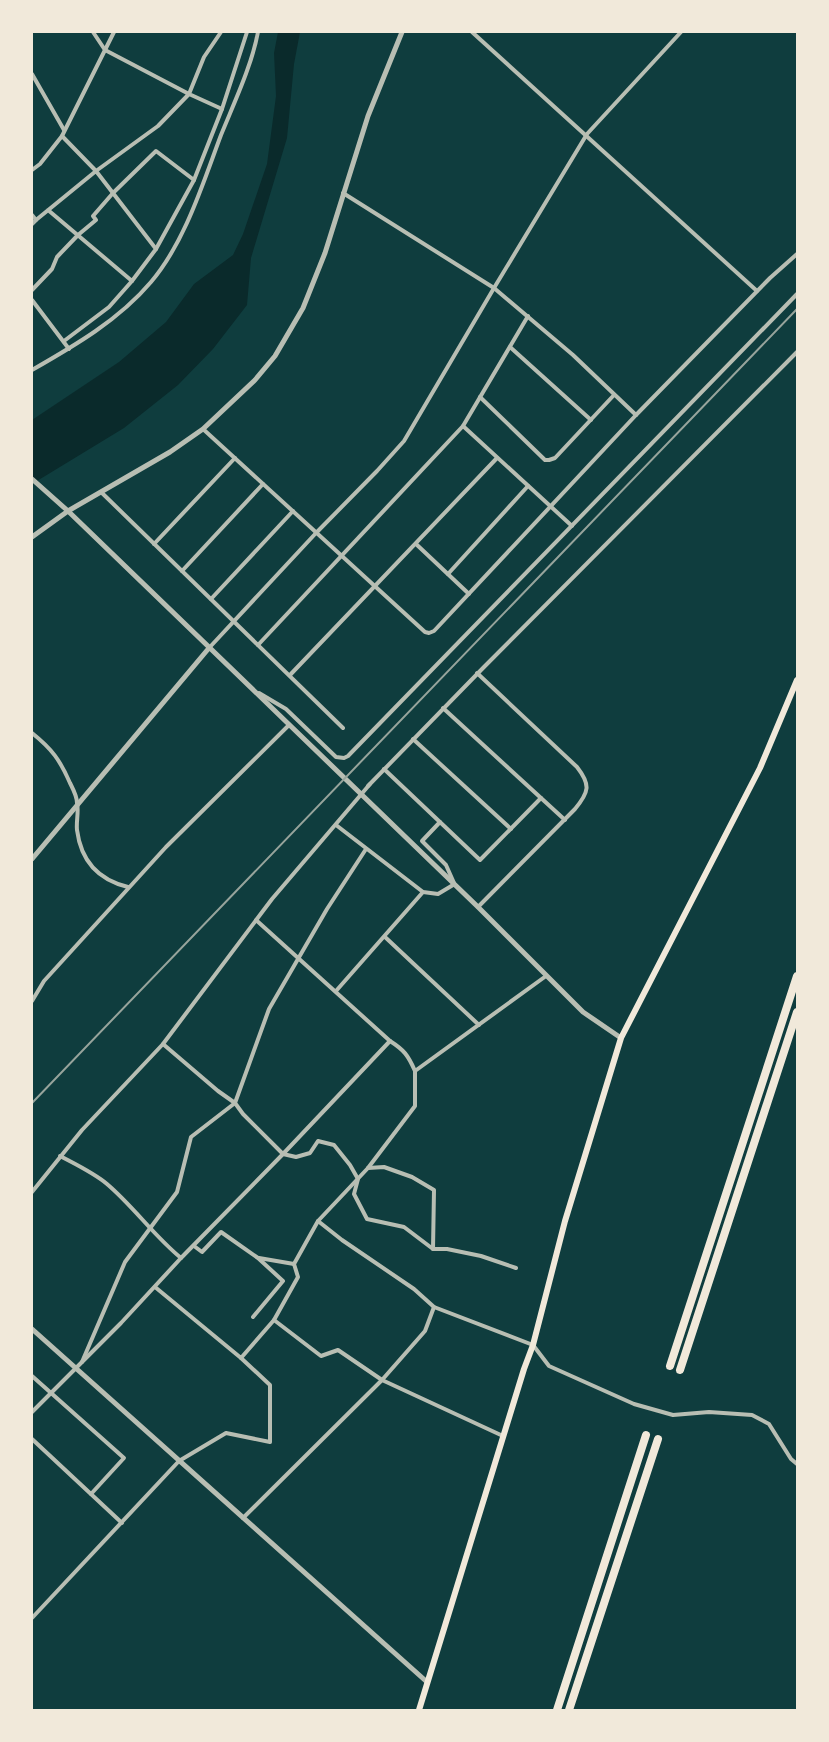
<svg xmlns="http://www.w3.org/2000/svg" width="829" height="1742" font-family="Roboto,sans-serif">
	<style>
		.water { fill: #0a2a2b }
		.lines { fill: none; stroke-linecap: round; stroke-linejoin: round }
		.minor { stroke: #b8beb3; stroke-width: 4 }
		.tertiary { stroke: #b8beb3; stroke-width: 5 }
		.secondary { stroke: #f1e9da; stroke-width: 6 }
		.motorway { stroke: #f1e9da; stroke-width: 8 }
		.rail { stroke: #97a49c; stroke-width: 2 }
	</style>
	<rect width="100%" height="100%" fill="#0f3d3e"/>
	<polygon class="water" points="278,32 300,32 294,64 287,138 251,258 247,305 213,349 178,385 124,428 32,484 32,420 119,362 166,322 194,284 233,255 243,234 267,164 276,96 274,53"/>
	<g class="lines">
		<g class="minor">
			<polyline points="221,32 204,57 189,94 222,109"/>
			<polyline points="472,32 757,291"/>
			<polyline points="32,74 64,130"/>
			<polyline points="62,136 96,171 158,126 189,94 105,50 93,32"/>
			<polyline points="32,170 40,164 62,136 114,32"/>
			<polyline points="194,180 222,109 247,32"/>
			<polyline points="343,193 494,288 573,355 636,415"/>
			<polyline points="32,215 36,220 32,224"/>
			<polyline points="36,220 96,171 156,249 132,281 48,210"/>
			<polyline points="32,290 52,269 57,257 78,235 96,220 93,216 113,193 156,151 194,180 156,249"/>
			<polyline points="32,300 69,349"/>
			<polyline points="64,341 109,307 132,281"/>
			<polyline points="510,347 591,420"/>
			<path d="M32,370C74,346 119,320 151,282C185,242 203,183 221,135C234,103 252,65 258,32"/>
			<polyline points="480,397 545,460 549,460 555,458 614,395"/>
			<polyline points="463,426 572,526"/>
			<polyline points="203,429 425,632 429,633 434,631 636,415 770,278 797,254"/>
			<polyline points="101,492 343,728"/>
			<polyline points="154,544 235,458"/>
			<polyline points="416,544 469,594"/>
			<polyline points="182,571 263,484"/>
			<polyline points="448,574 528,486"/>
			<polyline points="211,599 293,511"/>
			<polyline points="258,645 463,426 528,316"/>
			<polyline points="209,648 316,533 377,471 404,441 494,288 587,134 681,32"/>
			<path d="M477,673L577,767C591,785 589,792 575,809L478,907"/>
			<polyline points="290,675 497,458"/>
			<polyline points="259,693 286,709 336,757 344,758 348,756 797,294"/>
			<polyline points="443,708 565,820"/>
			<path d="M32,733C52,749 60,760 70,783C73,789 77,796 77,803C79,812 76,821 77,830C81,861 99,880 128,887"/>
			<polyline points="413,739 511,829"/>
			<polyline points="384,769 480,860 541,798"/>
			<polyline points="368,786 483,668 797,352"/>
			<polyline points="440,822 422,841 446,865 454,883"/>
			<polyline points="336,825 423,892 438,894 453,885"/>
			<polyline points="366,849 327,909 269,1009 235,1103 243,1114 283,1154 296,1157 310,1153 318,1141 334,1145 350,1165 358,1179 354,1194 367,1219 404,1227 433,1249 447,1249 481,1256 516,1268"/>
			<path d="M256,920L390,1041C404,1050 408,1055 415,1071L546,976"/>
			<polyline points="385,937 479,1025"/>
			<polyline points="336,991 423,892"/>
			<polyline points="32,1001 44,981 166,847 289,725"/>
			<path d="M60,1156C75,1164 94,1173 107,1184C134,1207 154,1236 181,1258"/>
			<polyline points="368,1168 384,1167 412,1177 434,1190 433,1249"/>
			<polyline points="32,1192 82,1130 163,1044 272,899 370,784"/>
			<polyline points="318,1221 342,1240 414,1289 434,1307 533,1345 549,1366 634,1404 673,1415 709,1412 752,1415 769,1424 791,1459 797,1464"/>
			<polyline points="194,1246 202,1252 221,1232 258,1258 283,1281 253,1317"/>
			<polyline points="259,1258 294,1264"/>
			<polyline points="155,1287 241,1358 274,1320 298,1277 294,1264 318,1221 368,1168 415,1106 415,1071"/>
			<polyline points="274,1320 321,1356 338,1350 382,1380 503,1436"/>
			<polyline points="82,1362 125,1262 177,1192 191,1137 235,1103 218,1091 163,1044"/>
			<polyline points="32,1376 124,1458 91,1494"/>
			<polyline points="32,1412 121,1323 181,1258 283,1154 390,1041"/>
			<polyline points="32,1439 122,1523"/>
			<polyline points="243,1518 382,1380 425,1331 434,1307"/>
			<polyline points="32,1618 179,1461 226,1433 270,1442 270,1385 241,1358"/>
		</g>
		<g class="tertiary">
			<polyline points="32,479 68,511 478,907 583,1012 621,1038"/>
			<polyline points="32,537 68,511 170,452 203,429 255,380 275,356 303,308 325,253 368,116 402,32"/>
			<polyline points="32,859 209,648"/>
			<polyline points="32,1329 427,1682"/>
		</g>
		<polyline class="secondary" points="419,1710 524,1369 533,1345 565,1221 621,1038 760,768 797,680"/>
		<g class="motorway">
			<polyline points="670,1366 797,976"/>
			<polyline points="680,1370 797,1012"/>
			<polyline points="557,1710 646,1435"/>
			<polyline points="569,1710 658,1439"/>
		</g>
		<polyline class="rail" points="32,1103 797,309"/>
	</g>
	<rect width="829" height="1742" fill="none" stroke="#f1e9da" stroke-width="66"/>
</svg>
